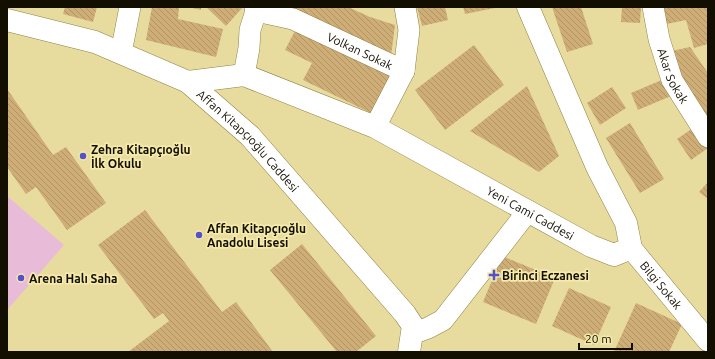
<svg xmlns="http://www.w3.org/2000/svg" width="715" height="359" font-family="Ubuntu,sans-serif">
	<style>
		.pitch { fill: #e8bbd8 }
		.building { fill: url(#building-back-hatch) }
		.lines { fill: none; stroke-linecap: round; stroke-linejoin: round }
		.street-casing { stroke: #8d8247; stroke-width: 22 }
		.secondary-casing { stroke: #8d8247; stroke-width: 23 }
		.street { stroke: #fff; stroke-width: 21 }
		.secondary { stroke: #fff; stroke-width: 22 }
		.poi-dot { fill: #5551c8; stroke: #f5eaab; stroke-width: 1.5 }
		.labels { text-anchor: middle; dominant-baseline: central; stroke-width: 3.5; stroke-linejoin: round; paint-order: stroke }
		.street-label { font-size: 12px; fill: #130f00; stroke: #f5eaab }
		.poi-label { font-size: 12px; font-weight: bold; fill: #130f00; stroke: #f5eaab; text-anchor: start }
	</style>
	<defs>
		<pattern id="building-back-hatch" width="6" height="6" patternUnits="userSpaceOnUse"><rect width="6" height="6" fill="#cfad76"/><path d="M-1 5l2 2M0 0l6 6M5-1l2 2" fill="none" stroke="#b19464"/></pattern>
	</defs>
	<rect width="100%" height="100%" fill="#e7dc9e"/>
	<polygon class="pitch" points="7,196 64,245 7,310"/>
	<g class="building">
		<polygon points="65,7 97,7 93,22 63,14"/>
		<polygon points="152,7 179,7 178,19 223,29 216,57 146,40"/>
		<polygon points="188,7 201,7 201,10"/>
		<polygon points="206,7 243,7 226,26"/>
		<polygon points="289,7 348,7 370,17 395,25 391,56"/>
		<polygon points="417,7 445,7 448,20 422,26"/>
		<polygon points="463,7 495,7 495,8 465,14"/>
		<polygon points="552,7 581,7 593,44 567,52"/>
		<polygon points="622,7 641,7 640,23 621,22"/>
		<polygon points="659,7 708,7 708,44 694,48 686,20 662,25"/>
		<polygon points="297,27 393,74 373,114 303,80 312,63 285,50"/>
		<polygon points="474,45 504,85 445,130 415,90"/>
		<polygon points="690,47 708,73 708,127 667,52"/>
		<polygon points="664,79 671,96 638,110 631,93"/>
		<polygon points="527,86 559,156 539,172 470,131"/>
		<polygon points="612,87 626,108 600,125 587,103"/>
		<polygon points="7,89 53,155 66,147 106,203 67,230 36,187 26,194 7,167"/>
		<polygon points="630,123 664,179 640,193 606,138"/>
		<polygon points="693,128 708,148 691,160 677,139"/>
		<polygon points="708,182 708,199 699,192"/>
		<polygon points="145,210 222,312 236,302 273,352 128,352 169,321 163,313 154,319 98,245"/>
		<polygon points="302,244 376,336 356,352 337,352 270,270"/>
		<polygon points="502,256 555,278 536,324 483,302"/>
		<polygon points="569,288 611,307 594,345 552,326"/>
		<polygon points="636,303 682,324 669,352 614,352"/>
	</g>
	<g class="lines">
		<g class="street-casing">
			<g id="street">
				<path id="s1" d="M653,7L659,39L672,80L708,137"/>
				<path id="s2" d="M256,11L293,19L404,71"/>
				<polyline points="121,53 130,7"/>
				<polyline points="244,75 249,48 250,30 256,11 255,7"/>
				<polyline points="375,127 404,71 409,30 405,7"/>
				<path id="s3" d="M631,248L708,341"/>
				<polyline points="412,334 428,328 443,320 528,211"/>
			</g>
		</g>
		<g class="secondary-casing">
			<g id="secondary">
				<path id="s4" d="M7,20L95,42L188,82L250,136L405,314L413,326L409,352"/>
				<path id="s5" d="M188,82L244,75L375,127L591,246L614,255L631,248L626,223L597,167L528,7"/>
			</g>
		</g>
		<use href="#street" class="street"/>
		<use href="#secondary" class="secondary"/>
	</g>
	<g class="poi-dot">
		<circle cx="83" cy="156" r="4"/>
		<circle cx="199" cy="235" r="4"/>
		<path d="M492 269h4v4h4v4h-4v4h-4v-4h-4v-4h4z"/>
		<circle cx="21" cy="278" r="4"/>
	</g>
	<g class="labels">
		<g class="street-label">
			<text stroke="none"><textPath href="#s2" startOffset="112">Volkan Sokak</textPath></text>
			<text stroke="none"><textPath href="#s1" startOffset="72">Akar Sokak</textPath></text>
			<text stroke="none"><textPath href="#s4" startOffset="276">Affan Kitapçıoğlu Caddesi</textPath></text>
			<text stroke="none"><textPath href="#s5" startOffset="375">Yeni Cami Caddesi</textPath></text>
			<text stroke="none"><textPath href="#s3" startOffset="48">Bilgi Sokak</textPath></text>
		</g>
		<g class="poi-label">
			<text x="91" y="149">Zehra Kitapçıoğlu<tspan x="91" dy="14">İlk Okulu</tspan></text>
			<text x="207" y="228">Affan Kitapçıoğlu<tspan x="207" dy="14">Anadolu Lisesi</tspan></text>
			<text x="502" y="275">Birinci Eczanesi</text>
			<text x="29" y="278">Arena Halı Saha</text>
		</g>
	</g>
	<rect width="715" height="359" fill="none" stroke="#130f00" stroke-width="16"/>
	<path d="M579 343v6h53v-6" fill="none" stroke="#130f00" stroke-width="2"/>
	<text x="585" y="343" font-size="12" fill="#130f00" stroke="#f5eaab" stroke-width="3" paint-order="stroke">20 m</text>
</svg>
